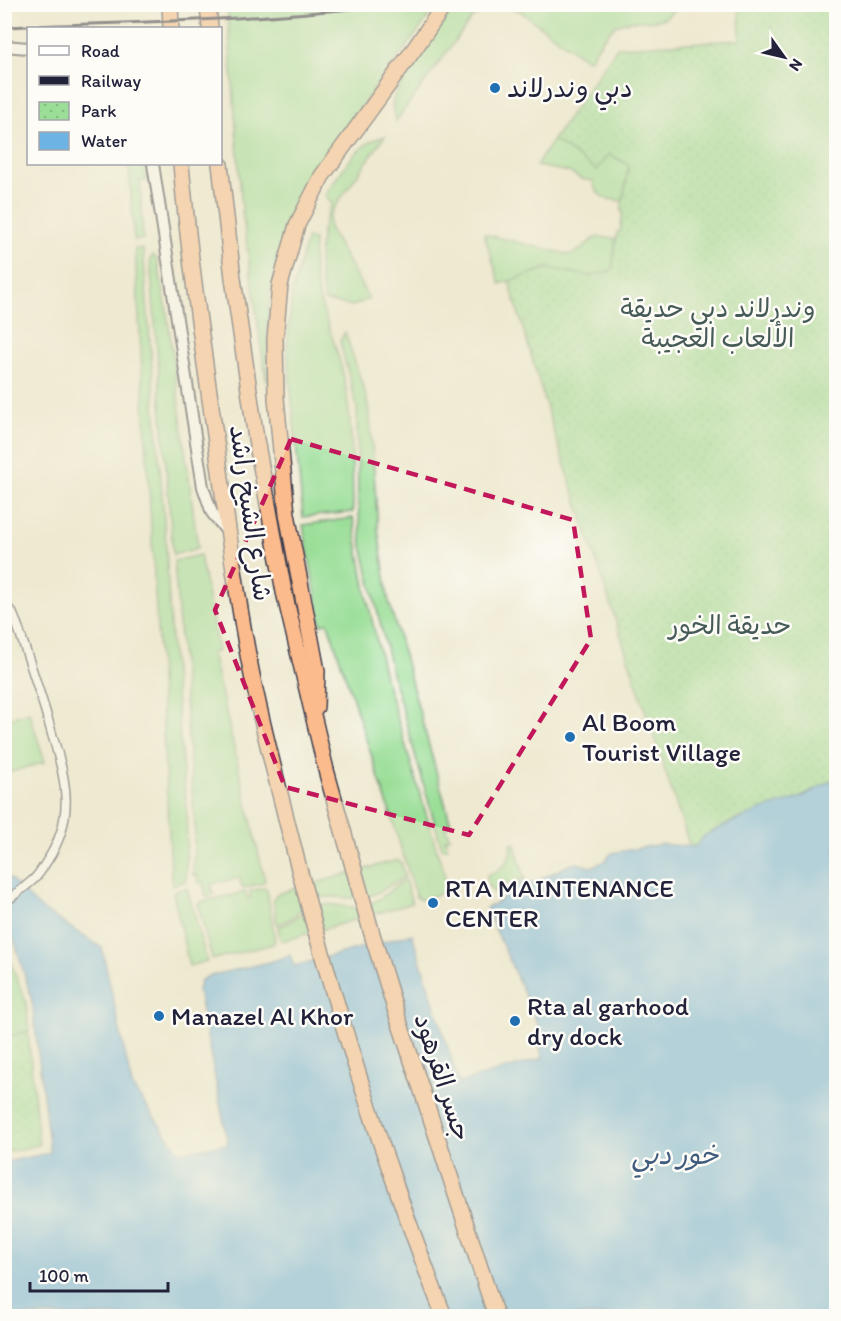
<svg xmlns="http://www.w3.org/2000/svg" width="841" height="1321" font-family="Itim,'Playpen Sans Arabic',sans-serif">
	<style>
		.green { fill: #9ade97; stroke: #5e8069; stroke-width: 1.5 }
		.park { fill: url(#park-dots); stroke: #5e8069; stroke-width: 1.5 }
		.water { fill: #6db4e4; stroke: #486b90; stroke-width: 1.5 }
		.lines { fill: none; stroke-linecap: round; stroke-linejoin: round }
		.minor-casing { stroke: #414051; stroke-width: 11 }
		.tertiary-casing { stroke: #414051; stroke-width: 14 }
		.motorway-casing { stroke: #414051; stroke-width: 18 }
		.minor { stroke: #fff; stroke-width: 8 }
		.tertiary { stroke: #fff; stroke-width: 10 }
		.motorway { stroke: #fbbb8c; stroke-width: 15 }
		.rail { stroke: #22223b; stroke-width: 3 }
		.marked { fill: none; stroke: #c2185b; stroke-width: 4.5; stroke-dasharray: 12 8; stroke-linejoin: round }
		.poi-dot { fill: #1f6fb2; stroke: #fdfcf7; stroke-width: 2 }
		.labels { text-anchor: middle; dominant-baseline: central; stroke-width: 5; stroke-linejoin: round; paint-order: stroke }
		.poi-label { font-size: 26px; fill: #22223b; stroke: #fdfcf7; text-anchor: start }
		.park-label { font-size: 26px; fill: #465a57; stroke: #fdfcf7 }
		.street-label { font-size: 26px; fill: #22223b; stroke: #fdfcf7 }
		.water-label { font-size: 27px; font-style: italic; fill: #405c7f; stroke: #fdfcf7 }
	</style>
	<defs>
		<pattern id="park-dots" width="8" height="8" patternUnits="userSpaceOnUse" patternTransform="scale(1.5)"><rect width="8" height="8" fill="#9ade97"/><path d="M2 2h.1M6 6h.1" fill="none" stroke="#84be83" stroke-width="1.8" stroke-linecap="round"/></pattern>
	</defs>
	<rect width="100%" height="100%" fill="#fdfcf7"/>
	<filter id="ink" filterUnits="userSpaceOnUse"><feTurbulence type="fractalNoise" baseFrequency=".0167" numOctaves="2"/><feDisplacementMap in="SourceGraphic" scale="12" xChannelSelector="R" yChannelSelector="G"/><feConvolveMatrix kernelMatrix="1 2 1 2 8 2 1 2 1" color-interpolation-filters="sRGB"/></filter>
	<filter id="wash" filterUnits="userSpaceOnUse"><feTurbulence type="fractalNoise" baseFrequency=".008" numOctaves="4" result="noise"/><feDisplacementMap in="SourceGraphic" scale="24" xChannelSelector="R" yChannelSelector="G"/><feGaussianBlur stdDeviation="1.35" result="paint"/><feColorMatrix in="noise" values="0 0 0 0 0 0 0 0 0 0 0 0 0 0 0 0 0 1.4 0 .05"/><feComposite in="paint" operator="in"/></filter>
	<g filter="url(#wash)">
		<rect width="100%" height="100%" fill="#eee9d0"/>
		<g class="green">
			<path d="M459,4H675V5C668,31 635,14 617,25C605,32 598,48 590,58L587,60L518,10L504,7L491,8L472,18L396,121L392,106L395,94L440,26Z"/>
			<path d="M227,5H436C421,31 400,54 382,78C354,117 322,156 300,199C271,255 264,318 268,380L266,381L242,210Z"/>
			<path d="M385,136L334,208L329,217V228L369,299L353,306L325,301C316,268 317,234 332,203L325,195C342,172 355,143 385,136Z"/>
			<path d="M553,140L597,170L609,154L629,165L623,201C608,200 596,198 593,181L581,179L569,172L536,166Z"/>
			<polygon points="129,164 143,164 147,181 140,181 143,239 134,240"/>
			<path d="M484,234L571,255C575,252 581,250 584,247C597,234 598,237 616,239L612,271L589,276L548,268L500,284Z"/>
			<path d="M307,238L314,240C309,291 330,322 342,369C353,416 352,464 353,512L303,517L287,349L292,293Z"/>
			<polygon points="135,249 143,249 166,545 171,641 187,815 186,881 172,885"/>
			<polygon points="153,255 157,259 166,305 198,548 173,555 150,260"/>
			<polygon points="345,332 366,396 370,416 378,529 388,598 451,825 445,827 450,837 445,839 448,848 442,849 392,673 362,546 358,504 357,408 340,341"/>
			<polygon points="353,518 367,598 385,677 448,887 444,892 422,900 416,897 389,809 328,623 321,624 303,525"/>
			<polygon points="200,555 218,651 212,653 265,881 263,883 243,888 239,878 211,884 213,894 206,896 203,883 199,883 197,875 193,875 195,826 174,561"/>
			<polygon points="29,712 45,762 5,774 5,720"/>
			<path d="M514,843L525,878L519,880L518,884L510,885L504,882L503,890L496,894L488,886L487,875C502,870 511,862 511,845Z"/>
			<path d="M397,860L401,862L405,877C389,885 376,897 358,898C343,899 330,894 316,899C301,906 293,921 277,925L273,899L277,894Z"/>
			<path d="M405,880L412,903L283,941L280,939L278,927C292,924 300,911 315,906C330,901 342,908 357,907C379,905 388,889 405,880Z"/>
			<polygon points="187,888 207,961 189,966 173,892"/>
			<polygon points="264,888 267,889 275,940 273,944 214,959 212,958 198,905 200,902 246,892 247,898 251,897 250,891"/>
			<polygon points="4,945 26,1002 29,1031 5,1038"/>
		</g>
		<g class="park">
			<polygon points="739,5 836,5 836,778 800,798 735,820 704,836 698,845 690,847 553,429 509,281 548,268 589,276 612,271 617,232 620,232 623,211 621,211 629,165 609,154 597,170 553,140 617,47 740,40"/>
			<polygon points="28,1031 39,1145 7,1152 4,1145 5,1037"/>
		</g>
		<path class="water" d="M836,778V1316H5V1162L50,1153L32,1001L15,942L5,929L4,873L40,908L102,948L132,1086L179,1152L228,1144L198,991L200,981L208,976L270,962L290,955L294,966L412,934L459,1083L543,1058L537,1038L542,1034L486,908C503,901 510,890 525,880L528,885L571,864L577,863L591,867L603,862L612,853L661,844L695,847L704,836L721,827L763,809L800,798Z"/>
	</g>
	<g filter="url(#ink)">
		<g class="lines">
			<g class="minor-casing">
				<path id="minor" d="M4,605L12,612L17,624C29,661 42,697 52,734C66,780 76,817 47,861C43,867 39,875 33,880C24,888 14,895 4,903"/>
			</g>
			<g class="tertiary-casing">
				<g id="tertiary">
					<polyline points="4,46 28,48"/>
					<polyline points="153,164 203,487 212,513 228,533"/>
				</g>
			</g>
			<g class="motorway-casing">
				<g id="motorway">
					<polyline points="170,4 171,28"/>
					<polyline points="208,4 210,28"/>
					<path d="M181,164C189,257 203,349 216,442C226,514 235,588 249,660C259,714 274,769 287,822C329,990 381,1156 444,1316"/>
					<polyline points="220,164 233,278 256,439 284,592 326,770 372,934 397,1015 496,1316"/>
					<polyline points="316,707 317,671 287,514 276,398 275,339 280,285 297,225 322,176 415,48 445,4"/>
				</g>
			</g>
			<use href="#minor" class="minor"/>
			<use href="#tertiary" class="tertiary"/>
			<use href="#motorway" class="motorway"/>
			<path class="rail" d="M4,27C133,22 263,21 391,4"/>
		</g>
	</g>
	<path d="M0 0H841V1321H0ZM291,439L573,520L591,639L469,835L285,787L215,610Z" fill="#eee9d0" fill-opacity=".55" fill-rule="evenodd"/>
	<path class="marked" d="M291,439L573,520L591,639L469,835L285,787L215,610Z"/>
	<g class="poi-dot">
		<circle cx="495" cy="88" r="6"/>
		<circle cx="570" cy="737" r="6"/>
		<circle cx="433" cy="903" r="6"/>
		<circle cx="159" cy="1016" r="6"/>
		<circle cx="515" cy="1021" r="6"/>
	</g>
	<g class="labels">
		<g class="poi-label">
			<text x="507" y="88">دبي وندرلاند</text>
			<text x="582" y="722">Al Boom<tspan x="582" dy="30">Tourist Village</tspan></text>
			<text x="445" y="888">RTA MAINTENANCE<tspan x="445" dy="30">CENTER</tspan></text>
			<text x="527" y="1006">Rta al garhood<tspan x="527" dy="30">dry dock</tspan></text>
			<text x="171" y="1016">Manazel Al Khor</text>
		</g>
		<g class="park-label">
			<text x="718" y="308">وندرلاند دبي حديقة<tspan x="718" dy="30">الألعاب العجيبة</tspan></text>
			<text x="730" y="625">حديقة الخور</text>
		</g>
		<g class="street-label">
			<text transform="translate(251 513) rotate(82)">شارع الشيخ راشد</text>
			<text transform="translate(443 1077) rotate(72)">جسر القرهود</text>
		</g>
		<g class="water-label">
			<text x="675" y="1154">خور دبي</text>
		</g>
	</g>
	<rect width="841" height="1321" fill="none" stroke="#fdfcf7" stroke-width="24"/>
	<rect x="27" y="27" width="195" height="138" fill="#fdfcf7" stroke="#a5a5ac" stroke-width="1.5"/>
	<rect x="39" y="46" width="30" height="9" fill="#ffffff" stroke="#a5a5ac" stroke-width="1.5"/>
	<text x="81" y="57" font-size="18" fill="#22223b">Road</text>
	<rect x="39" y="76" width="30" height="9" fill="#22223b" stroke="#a5a5ac" stroke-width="1.5"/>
	<text x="81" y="87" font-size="18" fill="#22223b">Railway</text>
	<rect x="39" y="102" width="30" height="18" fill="url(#park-dots)" stroke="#a5a5ac" stroke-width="1.5"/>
	<text x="81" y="117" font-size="18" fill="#22223b">Park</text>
	<rect x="39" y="132" width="30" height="18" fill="#6db4e4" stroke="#a5a5ac" stroke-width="1.5"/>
	<text x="81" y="147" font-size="18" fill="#22223b">Water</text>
	<g transform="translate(784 57) rotate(124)" stroke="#fdfcf7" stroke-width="4.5" paint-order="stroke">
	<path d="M0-4.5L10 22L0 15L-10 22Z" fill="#22223b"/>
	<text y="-9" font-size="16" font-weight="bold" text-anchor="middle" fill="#22223b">N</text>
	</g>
	<path d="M30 1282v9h138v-9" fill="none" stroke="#22223b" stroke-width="3"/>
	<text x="39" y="1282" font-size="18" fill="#22223b" stroke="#fdfcf7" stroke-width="4.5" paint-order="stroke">100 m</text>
</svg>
